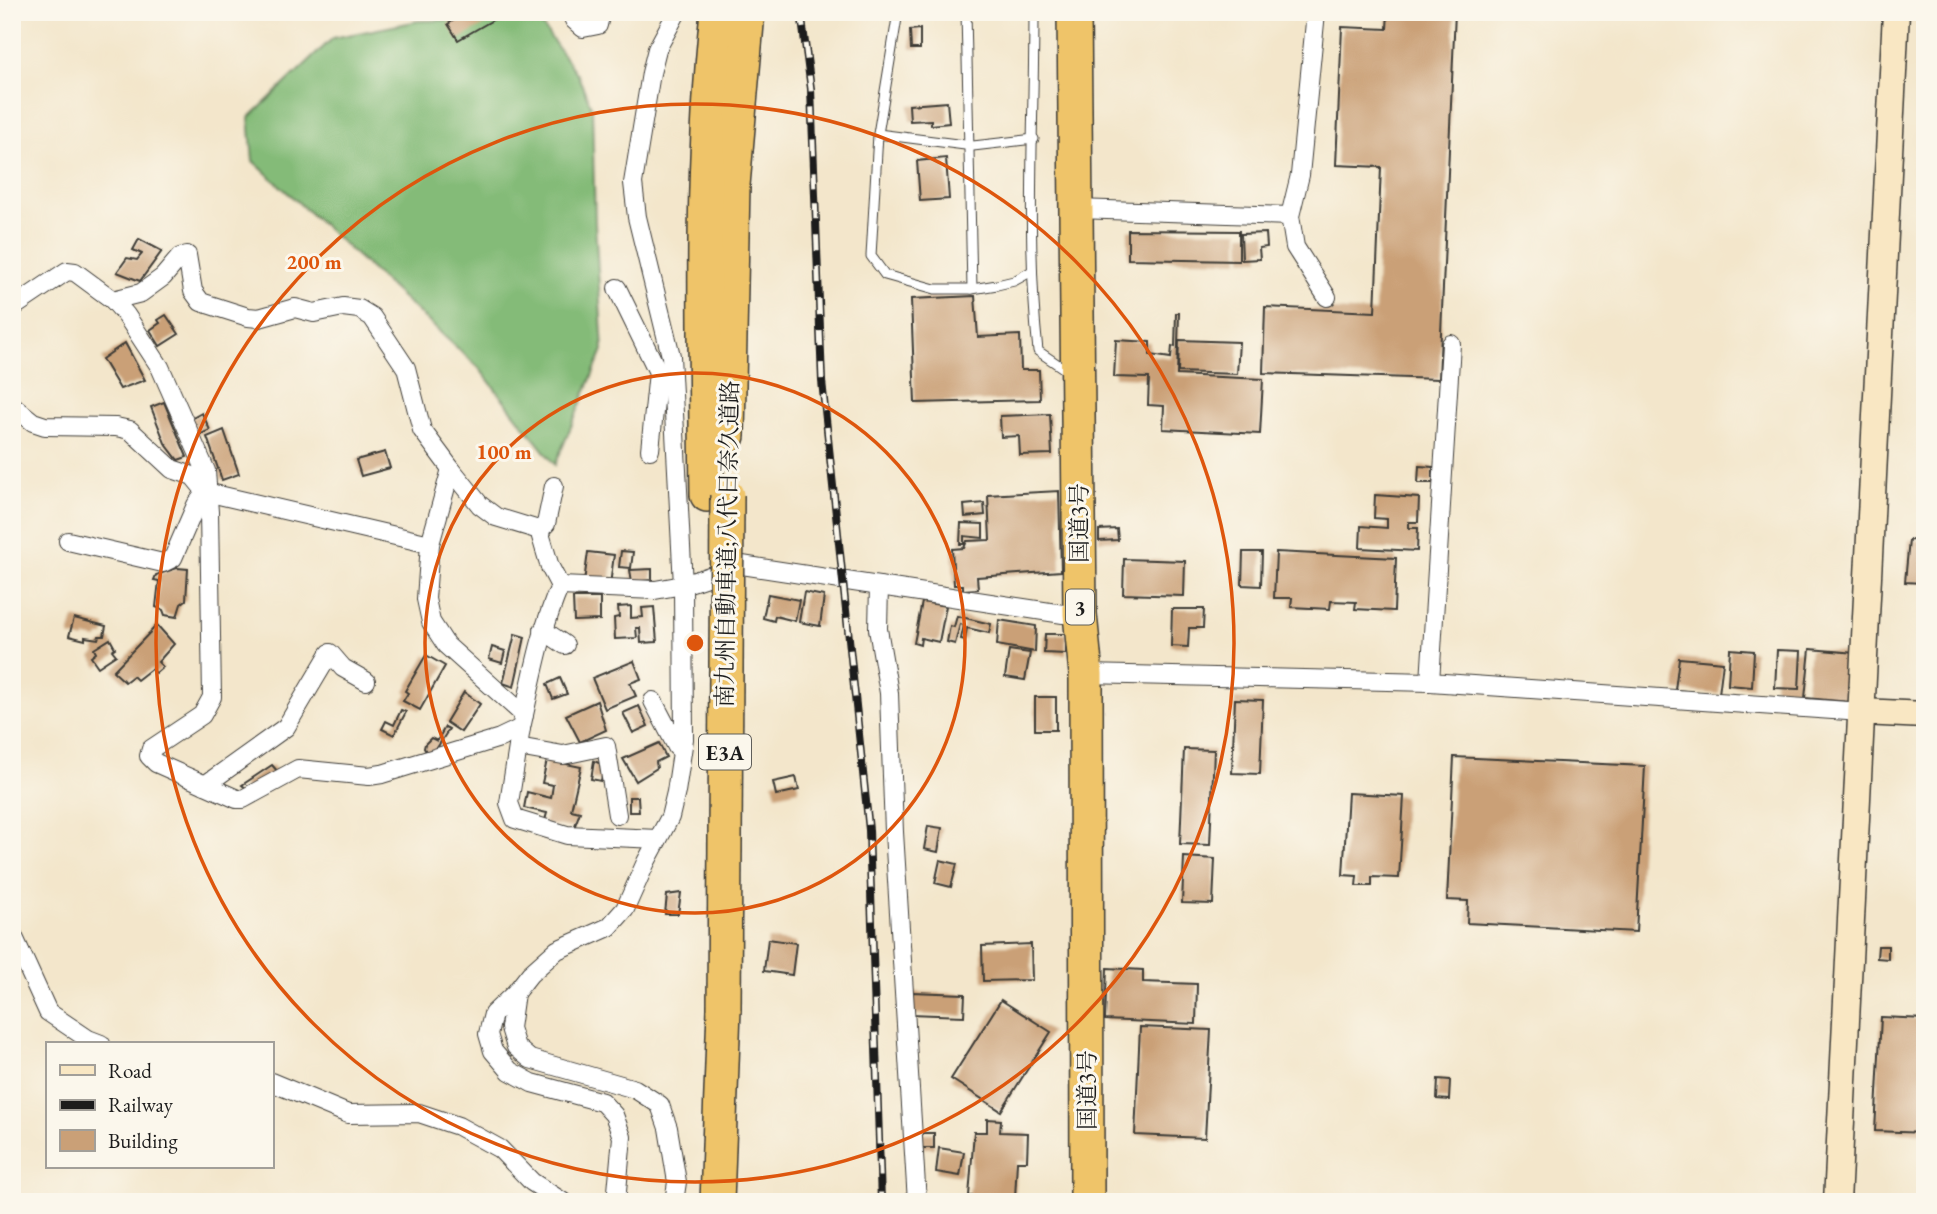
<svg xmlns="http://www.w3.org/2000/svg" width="1937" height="1214" font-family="'EB Garamond','Noto Serif JP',serif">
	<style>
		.forest { fill: #84bb78; stroke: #506c4a; stroke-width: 2 }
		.building { fill: #caa077 }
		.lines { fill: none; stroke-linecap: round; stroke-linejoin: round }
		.lane-casing { stroke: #3c3a36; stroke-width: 11 }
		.street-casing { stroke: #3c3a36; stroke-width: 20 }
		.secondary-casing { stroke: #3c3a36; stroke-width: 29 }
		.highway-casing { stroke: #3c3a36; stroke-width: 36 }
		.lane { stroke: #fff; stroke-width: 9 }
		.street { stroke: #fff; stroke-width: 18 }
		.secondary { stroke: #f9e7c3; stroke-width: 26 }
		.highway { stroke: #efc469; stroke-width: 33 }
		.rail-casing { stroke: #1c1c1c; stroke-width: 8 }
		.rail { stroke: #fbf7ec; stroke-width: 5; stroke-dasharray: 16; stroke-linecap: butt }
		.highway-bridge-casing { stroke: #3c3a36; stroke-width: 36; stroke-linecap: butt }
		.highway-bridge { stroke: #efc469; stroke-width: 33 }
		.ring { fill: none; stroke: #de560d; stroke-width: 3.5 }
		.labels { text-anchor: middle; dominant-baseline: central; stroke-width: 6; stroke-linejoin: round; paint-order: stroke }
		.shield { fill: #fbf7ec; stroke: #5f5e5a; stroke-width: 2 }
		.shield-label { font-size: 21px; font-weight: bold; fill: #1c1c1c }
		.street-label { font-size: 23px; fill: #1c1c1c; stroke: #fbf7ec }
		.centre { fill: #de560d; stroke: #fbf7ec; stroke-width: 3.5 }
		.ring-label { font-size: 21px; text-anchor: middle; font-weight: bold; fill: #de560d; stroke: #fbf7ec; stroke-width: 6; stroke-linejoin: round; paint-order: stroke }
	</style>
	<rect width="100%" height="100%" fill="#fbf7ec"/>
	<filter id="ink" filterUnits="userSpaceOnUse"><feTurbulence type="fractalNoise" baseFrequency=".0143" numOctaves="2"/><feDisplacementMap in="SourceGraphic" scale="14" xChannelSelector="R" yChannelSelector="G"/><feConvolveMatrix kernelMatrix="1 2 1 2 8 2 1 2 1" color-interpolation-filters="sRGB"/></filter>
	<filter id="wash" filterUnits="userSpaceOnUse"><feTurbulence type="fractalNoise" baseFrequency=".00686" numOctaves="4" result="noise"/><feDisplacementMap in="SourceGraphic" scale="28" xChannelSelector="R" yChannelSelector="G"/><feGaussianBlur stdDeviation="1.57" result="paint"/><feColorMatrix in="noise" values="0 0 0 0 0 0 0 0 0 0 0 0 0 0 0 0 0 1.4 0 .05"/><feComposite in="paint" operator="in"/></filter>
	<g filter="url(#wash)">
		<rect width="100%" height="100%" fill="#f3e6cb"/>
		<polygon class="forest" points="537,18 578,76 592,108 595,223 603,350 555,465 478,367 253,161 249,118 333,38 418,21"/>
		<g id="blocks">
			<g class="building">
				<polygon points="467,12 495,12 498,17 458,40 448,24"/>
				<polygon points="1388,12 1455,12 1439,379 1263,373 1265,307 1375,312 1381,167 1336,165 1342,27 1387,29"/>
				<polygon points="920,29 920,49 911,49 910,30"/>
				<polygon points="947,102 949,123 931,125 931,120 910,121 909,105"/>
				<polygon points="946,158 949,199 920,201 917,161"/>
				<polygon points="1128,230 1239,231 1239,261 1128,259"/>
				<polygon points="1266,233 1267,247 1259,248 1260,259 1242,260 1241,234"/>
				<polygon points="139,239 162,251 140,281 117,272 127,258 137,260 142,254 133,250"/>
				<polygon points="975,296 978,337 1020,335 1021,370 1039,370 1040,400 915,403 911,299"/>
				<polygon points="1176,313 1179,313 1177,375 1263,379 1260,434 1163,429 1164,406 1148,405 1149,378 1114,377 1116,340 1150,342 1150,355 1171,358 1172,346 1175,347"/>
				<polygon points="166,315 179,334 160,346 150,330 160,323 158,320"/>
				<polygon points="1179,340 1239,342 1237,374 1178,372"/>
				<polygon points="125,343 145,380 120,389 102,359"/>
				<polygon points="164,402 187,457 178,460 165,443 151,407"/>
				<polygon points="202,413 210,430 199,435 191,419"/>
				<polygon points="1050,414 1052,454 1020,455 1019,436 1001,437 1000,416"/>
				<polygon points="224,430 239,474 222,480 207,437"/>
				<polygon points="385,452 390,468 361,476 356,460"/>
				<polygon points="1419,466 1433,467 1433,483 1418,483"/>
				<polygon points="1059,491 1061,571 977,577 978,589 963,590 963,585 954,585 952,549 964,548 967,541 990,540 988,495"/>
				<polygon points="1375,495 1419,498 1418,522 1409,522 1409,528 1418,528 1417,551 1360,548 1361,526 1387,528 1387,519 1374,518"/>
				<polygon points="984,503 985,515 965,517 964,505"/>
				<polygon points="961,523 983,524 983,538 964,536 964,544 960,544"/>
				<polygon points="1117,529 1118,540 1099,541 1099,530"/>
				<polygon points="1909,540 1925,541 1922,583 1905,582"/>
				<polygon points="621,551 633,552 631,568 619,567"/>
				<polygon points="588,552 614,555 610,585 584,582"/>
				<polygon points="1243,552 1262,552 1261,586 1242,585"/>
				<polygon points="1276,552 1396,558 1394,611 1355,609 1356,602 1331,601 1330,609 1291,607 1292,598 1274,598"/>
				<polygon points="1124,559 1185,561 1184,596 1123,594"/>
				<polygon points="177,568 188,569 186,600 181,604 177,617 165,615 163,610 156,607 159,581 154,580 156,575"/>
				<polygon points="652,569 652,580 632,582 630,570"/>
				<polygon points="804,592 824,596 820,626 799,622"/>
				<polygon points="768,594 799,600 795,621 775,616 774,621 763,618"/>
				<polygon points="573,598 600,598 600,620 574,621"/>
				<polygon points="922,602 946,606 939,642 921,638 920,645 914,643"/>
				<polygon points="631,606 631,618 643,617 642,608 654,607 657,642 641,643 640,628 636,628 637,638 615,639 614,618 619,617 618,607"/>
				<polygon points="1172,609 1204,609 1203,628 1189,628 1188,647 1171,646"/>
				<polygon points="957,616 991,624 989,633 967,628 965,640 961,639 964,625 960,624 955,644 947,642 950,626 954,627"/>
				<polygon points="74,618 106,626 104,636 99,636 98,639 85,637 85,640 69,636"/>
				<polygon points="999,620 1036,626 1035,652 997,645"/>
				<polygon points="157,625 174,644 158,662 163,667 156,673 151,669 137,680 133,676 125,682 113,671"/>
				<polygon points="515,634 525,637 514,687 503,683"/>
				<polygon points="1045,634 1066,634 1066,654 1044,653"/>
				<polygon points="110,639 115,648 112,650 116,655 98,667 91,657 96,653 94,649"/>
				<polygon points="492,647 505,651 502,663 489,659"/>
				<polygon points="1730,649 1754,651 1752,687 1728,685"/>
				<polygon points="1810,649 1855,653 1850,702 1805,698"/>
				<polygon points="1009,650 1030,653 1025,680 1005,677"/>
				<polygon points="1777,650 1801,651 1799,689 1775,688"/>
				<polygon points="426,655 445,666 420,710 403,701 408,693 405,691"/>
				<polygon points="1679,658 1723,662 1719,694 1675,690"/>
				<polygon points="634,661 641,679 630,683 636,696 605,709 592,678"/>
				<polygon points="560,678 567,694 553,699 547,684"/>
				<polygon points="464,692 480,704 461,732 446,722"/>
				<rect x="1035" y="697" width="21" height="33"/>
				<polygon points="1235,699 1263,700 1260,774 1232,773"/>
				<polygon points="597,701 606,730 580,742 566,715"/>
				<polygon points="639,706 648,726 633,733 623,713"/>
				<polygon points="401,710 406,712 394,735 382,729 386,721 394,725"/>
				<polygon points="445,727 449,729 435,751 427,753 424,748 425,744 431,738 437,741"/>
				<polygon points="659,743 666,757 656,762 657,768 636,781 623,759"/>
				<polygon points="1184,749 1214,750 1210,845 1180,844"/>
				<polygon points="1454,757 1645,766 1636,932 1467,923 1468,901 1447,900"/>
				<polygon points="547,760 581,767 571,810 580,812 574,828 544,824 547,813 524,808 527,792 551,798 553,785 542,783"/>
				<polygon points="594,761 604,765 601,781 591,779"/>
				<polygon points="272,765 278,772 247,789 242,785"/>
				<polygon points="796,777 799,790 776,795 773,782"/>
				<polygon points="1348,793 1404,796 1399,878 1372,877 1372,886 1356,886 1357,876 1343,875"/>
				<polygon points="629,797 638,797 639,812 629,812"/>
				<polygon points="928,826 942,828 938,852 924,849"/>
				<polygon points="1184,857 1215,859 1213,904 1182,903"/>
				<polygon points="940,860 957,864 951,887 935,883"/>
				<polygon points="681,893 678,914 665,914 667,895"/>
				<polygon points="768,939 796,943 792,975 764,971"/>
				<polygon points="1031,944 1032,980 983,981 982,946"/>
				<polygon points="1878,946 1888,946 1888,959 1877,958"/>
				<polygon points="1107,968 1143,970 1143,982 1197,984 1196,1024 1105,1020"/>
				<polygon points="911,992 965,994 964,1016 910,1014"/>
				<polygon points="1001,1000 1051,1032 1001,1111 951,1079"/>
				<polygon points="1881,1017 1925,1019 1925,1133 1875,1131"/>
				<polygon points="1140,1027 1211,1030 1205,1138 1135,1135"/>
				<polygon points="1438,1079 1450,1080 1449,1100 1437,1099"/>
				<polygon points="987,1119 1001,1120 1000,1132 1028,1133 1027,1161 1017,1161 1015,1198 969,1196 974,1132 987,1132"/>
				<rect x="918" y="1133" width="16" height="15"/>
				<polygon points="939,1148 964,1152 960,1176 936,1172"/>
			</g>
		</g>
	</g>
	<g filter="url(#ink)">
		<use href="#blocks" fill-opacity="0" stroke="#3c3a36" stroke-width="2"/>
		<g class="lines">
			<g class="lane-casing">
				<g id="lane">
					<polyline points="898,12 878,134 871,256 885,275 935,289 972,289 997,285 1014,281 1032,271"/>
					<polyline points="966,12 972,289"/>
					<path d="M1034,12C1034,124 1026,240 1038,351L1069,372"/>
					<polyline points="878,134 973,146 1034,139"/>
				</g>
			</g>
			<g class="street-casing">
				<g id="street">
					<polyline points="571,12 574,20 583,28 598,25 601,12"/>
					<polyline points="1316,12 1300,175 1290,216 1295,247 1327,297"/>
					<polyline points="1077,209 1290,216"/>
					<polyline points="617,288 658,372"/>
					<path d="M113,300L126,315L160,367L206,471L209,512L212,697L202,715L151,749L149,756L156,763L237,799H243L298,769L369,776L382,774L500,738L521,728C532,680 540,632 560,586"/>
					<polyline points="12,308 67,271 75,272 113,300 141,293 163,277 180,257 187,255 193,291 201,302 248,317 259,318 295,308 314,313 343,307 359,309 372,317 406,368 422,430 451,469 480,505 496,517 539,530 550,567 560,586"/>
					<polyline points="12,405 33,422 45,426 116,427 130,430 172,469 193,476 206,492 430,544"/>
					<polyline points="650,450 658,372 672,380"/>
					<polyline points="451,469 430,544 426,599 431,622 446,645 524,715"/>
					<polyline points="539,530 546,524 554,486"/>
					<polyline points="68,541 163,563 173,558 196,505 206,492"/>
					<polyline points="560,586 655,590 683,585 742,565 1063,614 1080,614"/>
					<polyline points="879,586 878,629 889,693 894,832 917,1202"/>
					<polyline points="543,630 565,645"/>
					<polyline points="1086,674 1430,682 1862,712"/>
					<polyline points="1430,682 1451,344"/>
					<polyline points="653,701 677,747 682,751"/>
					<polyline points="521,728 509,803 515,819 567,835 658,839"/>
					<polyline points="518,747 563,755 606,746 617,815"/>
					<polyline points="205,785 286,727 330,653 343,668 366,681"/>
					<polyline points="12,933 48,1012 88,1039 101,1044"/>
					<polyline points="515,993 510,1028 516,1047 530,1059 635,1089 660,1105 668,1128 677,1182 674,1202"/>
					<polyline points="271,1082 348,1114 419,1113 458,1126 500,1149 532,1182 563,1202"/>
					<polyline points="616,1202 622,1137 614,1115 602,1102 532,1083 510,1071 493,1051 488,1034 493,1014 515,993 530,974 557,950 609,927 625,909 646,862 670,817 676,792 684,739 683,585 671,356 637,217 633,183 651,73 657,49 677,12"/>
				</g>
			</g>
			<g class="secondary-casing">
				<g id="secondary">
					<polyline points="1862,712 1925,715"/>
					<polyline points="1837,1202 1896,12"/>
				</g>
			</g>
			<g class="highway-casing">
				<g id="highway">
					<polyline points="1074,12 1080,614 1086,674 1087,1202"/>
					<polyline points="728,436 733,185 748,12"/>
					<path d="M707,495C705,334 700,173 717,12"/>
					<polyline points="717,1202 724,1009"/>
				</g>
			</g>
			<use href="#lane" class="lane"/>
			<use href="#street" class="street"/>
			<use href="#secondary" class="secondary"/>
			<use href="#highway" class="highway"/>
			<g class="rail-casing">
				<polyline id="rail" points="801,12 811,89 822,381 869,830 881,1202"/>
			</g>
			<use href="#rail" class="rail"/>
			<g class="highway-bridge-casing">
				<polyline id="highway-bridge" points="724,1009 727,495"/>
			</g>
			<use href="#highway-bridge" class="highway-bridge"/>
		</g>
	</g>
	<g class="ring">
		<circle cx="695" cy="643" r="270"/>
		<circle cx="695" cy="643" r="539"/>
	</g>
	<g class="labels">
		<g class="shield">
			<rect x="1066" y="589.5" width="28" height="35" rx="5"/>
			<rect x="699" y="734.5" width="52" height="35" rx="5"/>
		</g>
		<g class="shield-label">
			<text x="1080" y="607">3</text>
			<text x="725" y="752">E3A</text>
		</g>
		<g class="street-label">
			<text transform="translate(1079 523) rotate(-90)">国道3号</text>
			<text transform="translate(727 544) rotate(-89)">南九州自動車道;八代日奈久道路</text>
			<text transform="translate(1087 1090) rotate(-90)">国道3号</text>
		</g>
	</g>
	<circle cx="695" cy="643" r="10" class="centre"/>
	<g class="ring-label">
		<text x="314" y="269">200 m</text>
		<text x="504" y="459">100 m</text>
	</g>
	<rect width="1937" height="1214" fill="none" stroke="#fbf7ec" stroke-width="42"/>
	<rect x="46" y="1042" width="228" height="126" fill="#fbf7ec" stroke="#a29f99" stroke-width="2"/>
	<rect x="60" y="1065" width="35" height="10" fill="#f9e7c3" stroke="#a29f99" stroke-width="2"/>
	<text x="108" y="1078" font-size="21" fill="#1c1c1c">Road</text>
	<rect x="60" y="1100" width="35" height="10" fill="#1c1c1c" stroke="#a29f99" stroke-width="2"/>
	<text x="108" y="1112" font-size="21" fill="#1c1c1c">Railway</text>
	<rect x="60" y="1130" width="35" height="21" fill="#caa077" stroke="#a29f99" stroke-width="2"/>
	<text x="108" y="1148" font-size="21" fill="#1c1c1c">Building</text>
</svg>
